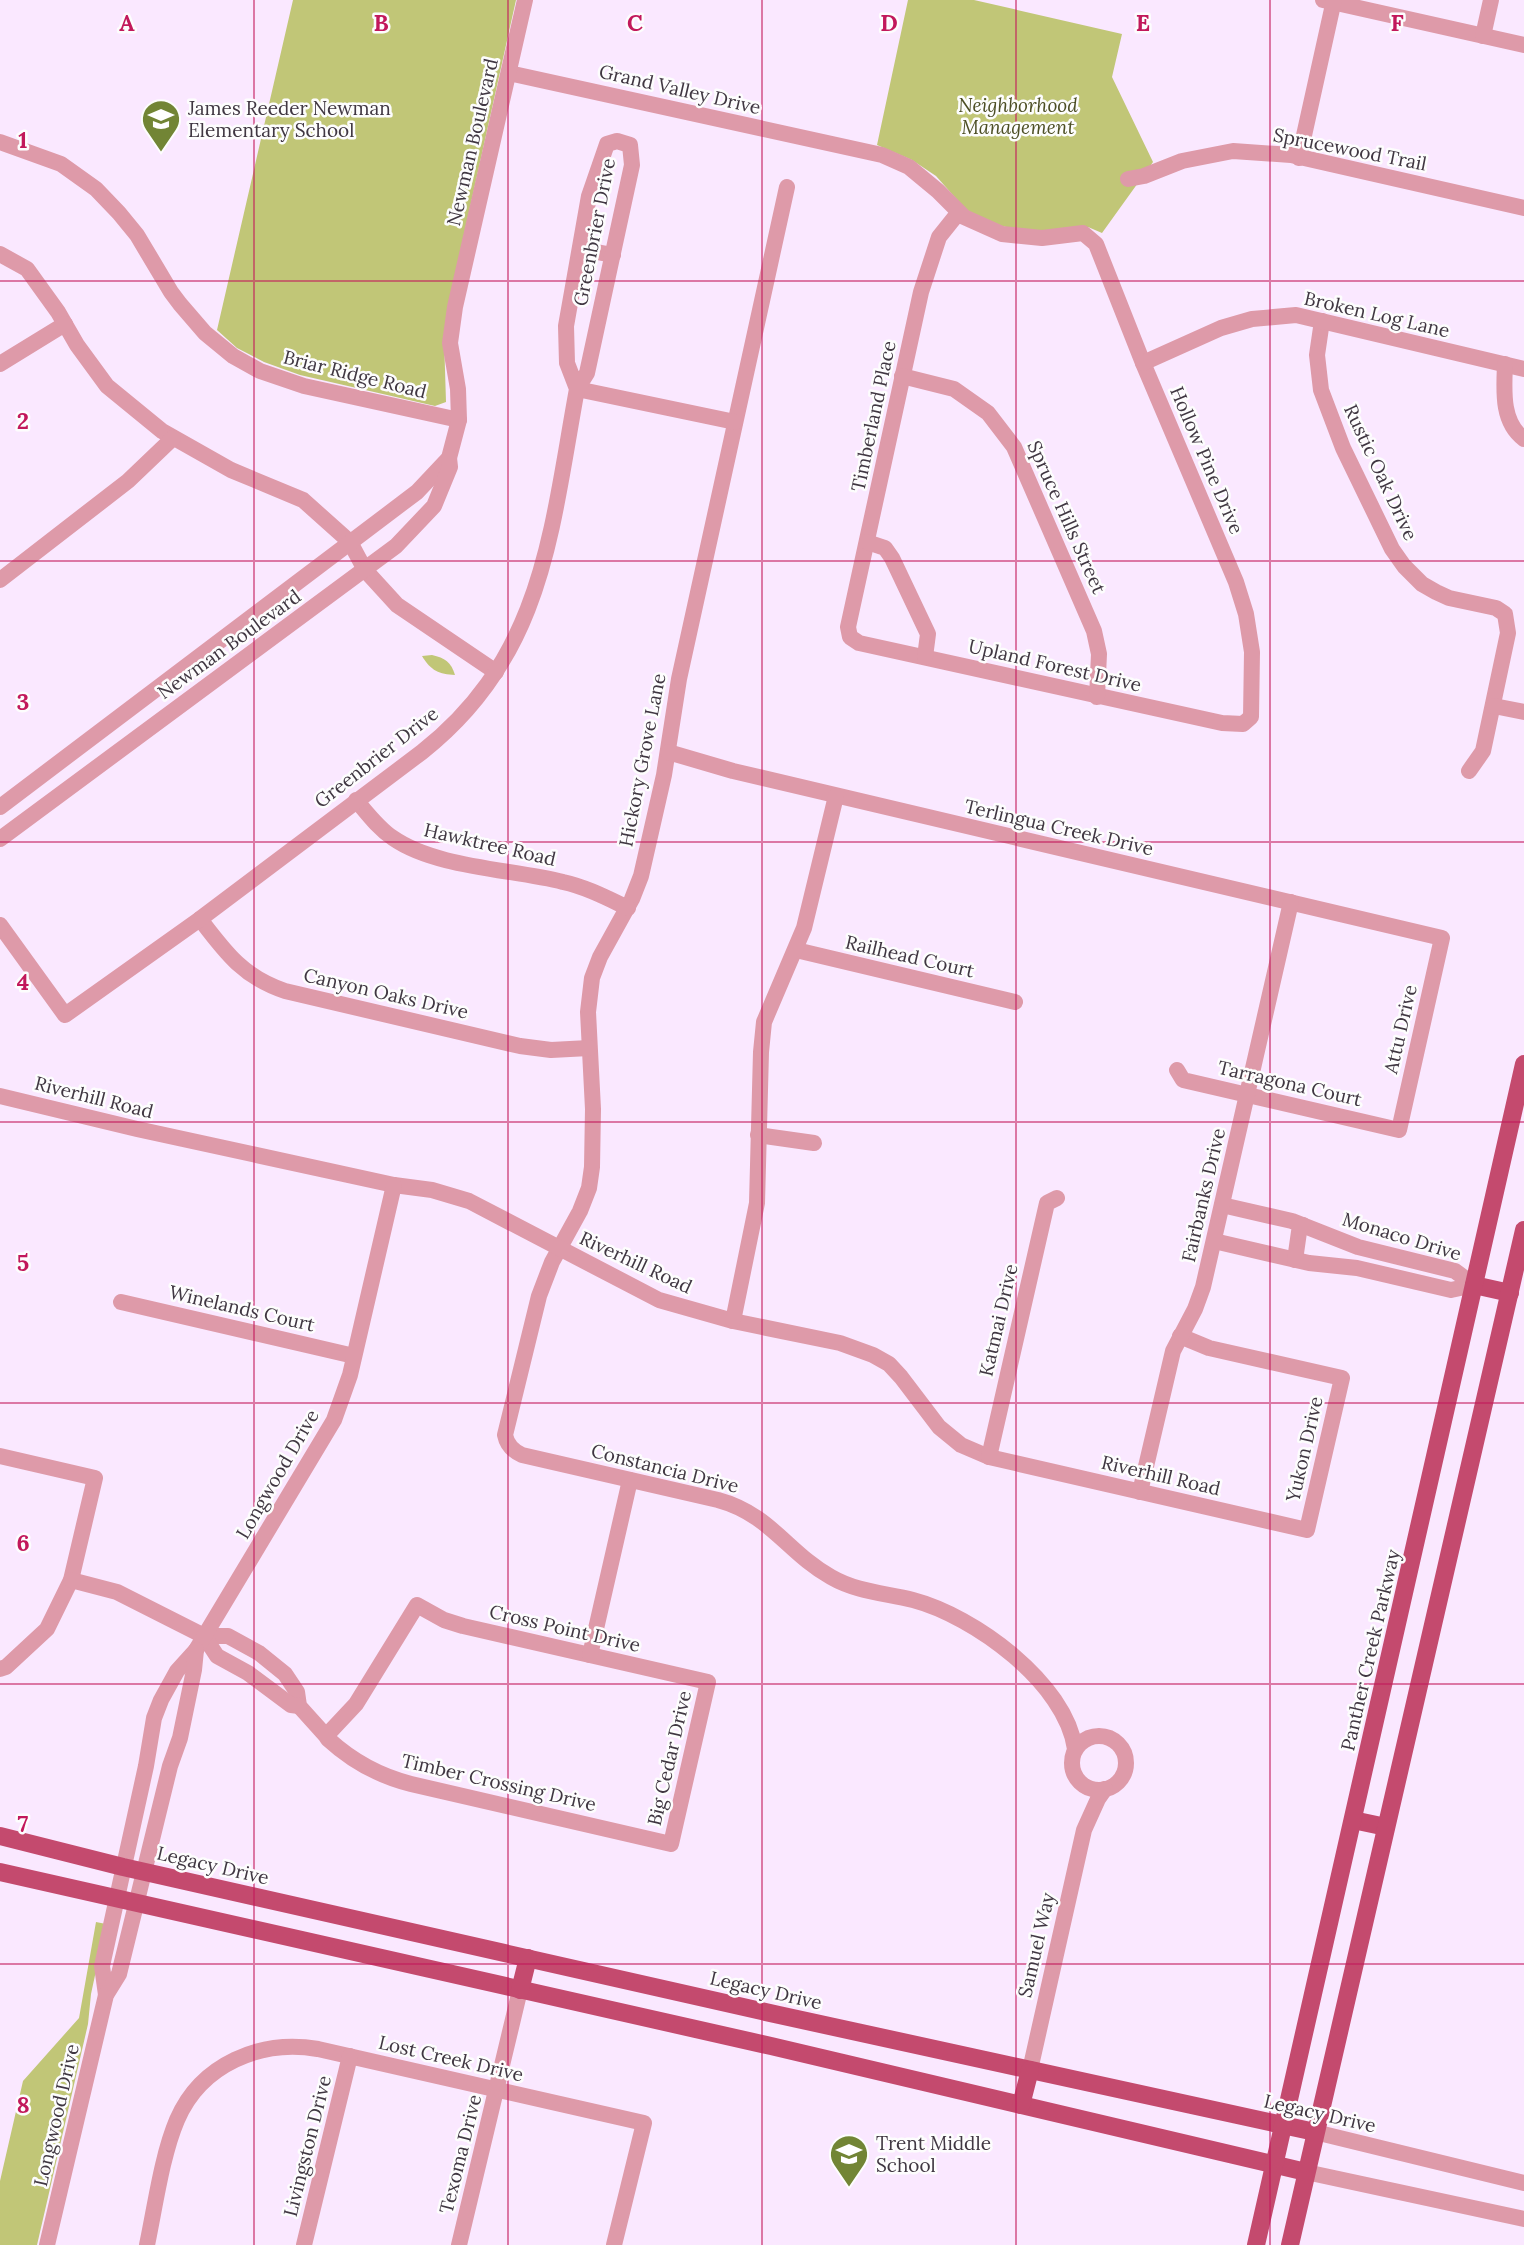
<svg xmlns="http://www.w3.org/2000/svg" width="1524" height="2245" font-family="Lora,serif">
	<style>
		.green { fill: #c1c677 }
		.lines { fill: none; stroke-linecap: round; stroke-linejoin: round }
		.minor { stroke: #de9aa9; stroke-width: 16 }
		.major { stroke: #c44a6e; stroke-width: 18 }
		.grid { fill: none; stroke: #c2185b; stroke-width: 2; stroke-opacity: 0.55 }
		.labels { text-anchor: middle; dominant-baseline: central; stroke-width: 5; stroke-linejoin: round; paint-order: stroke }
		.street-label { font-size: 19px; fill: #403742; stroke: #fdfdfd }
		.park-label { font-size: 19px; font-style: italic; fill: #4c4e24; stroke: #fdfdfd }
		.poi-label { font-size: 19px; fill: #403742; stroke: #fdfdfd; text-anchor: start }
		.grid-label { font-size: 23px; text-anchor: middle; font-weight: bold; fill: #c2185b; stroke: #fdfdfd; stroke-width: 5; stroke-linejoin: round; paint-order: stroke }
	</style>
	<rect width="100%" height="100%" fill="#fae8ff"/>
	<g class="green">
		<polygon points="293,0 516,0 448,307 444,338 446,402 435,406 300,375 264,362 237,348 217,330"/>
		<polygon points="908,0 974,0 1122,34 1112,77 1153,162 1102,233 1088,227 1033,232 990,224 967,211 936,176 912,160 877,145"/>
		<path d="M432,655C445,658 451,662 455,675C439,674 431,671 422,656Z"/>
		<polygon points="96,1922 106,1924 91,1994 88,2024 37,2245 0,2245 0,2181 23,2081 79,2018"/>
	</g>
	<g class="lines">
		<g class="minor">
			<polyline points="1323,0 1524,45"/>
			<polyline points="1483,36 1491,0"/>
			<polyline points="509,73 882,155 909,167 938,191 964,217 1002,234 1042,238 1083,233 1096,244 1143,363 1236,582 1246,614 1252,652 1251,717 1243,724 1222,723 859,643 850,637 848,627 921,292 939,237 959,212"/>
			<polyline points="0,142 61,164 96,189 119,213 137,235 171,292 180,304 205,333 233,356 260,371 304,386 459,420"/>
			<polyline points="1299,158 1334,0"/>
			<polyline points="1128,179 1144,176 1182,161 1233,151 1291,155 1524,208"/>
			<path d="M787,187L679,679L664,775L641,876L632,899L600,957L592,978L588,1012L593,1109L592,1167L589,1188L580,1211L552,1262L539,1296L505,1435C507,1445 513,1451 522,1455L718,1500C770,1514 788,1553 831,1577C857,1592 885,1593 913,1600C974,1616 1066,1683 1075,1749"/>
			<polyline points="580,249 613,255"/>
			<polyline points="0,254 27,269 58,312 77,345 107,386 162,431 231,470 303,500 350,542 365,570 397,605 496,672"/>
			<polyline points="1322,321 1317,355 1321,390 1343,448 1392,549 1404,566 1422,584 1436,592 1449,598 1496,608 1505,614 1508,633 1483,751 1469,771"/>
			<polyline points="1143,363 1221,328 1252,319 1296,315 1524,369"/>
			<polyline points="0,364 65,324"/>
			<path d="M1505,364C1504,390 1501,422 1524,439"/>
			<polyline points="902,376 954,389 988,413 1014,447 1094,631 1099,654 1097,697"/>
			<polyline points="577,389 735,422"/>
			<polyline points="867,542 885,548 892,558 928,634 925,657"/>
			<polyline points="0,580 128,481 173,438"/>
			<polyline points="1494,706 1524,712"/>
			<polyline points="668,752 733,771 1442,938 1399,1130 1183,1080 1177,1070"/>
			<path d="M356,800C367,813 378,828 393,838C436,868 513,869 563,882C586,887 607,898 628,908"/>
			<polyline points="0,807 417,492 449,458 459,420 458,389 450,343 455,307 525,0"/>
			<polyline points="0,839 396,546 434,506 450,467 449,458"/>
			<path d="M200,919C225,952 243,977 285,991L520,1046L551,1050L589,1048"/>
			<path d="M0,925L65,1015L200,919L422,752C544,656 551,530 577,389L587,373L632,165L630,145L617,141L607,144L589,196L566,326L567,363L577,389"/>
			<polyline points="796,950 1015,1002"/>
			<polyline points="0,1096 137,1129 394,1185 432,1190 469,1201 659,1300 733,1321 840,1343 873,1355 889,1364 901,1377 939,1427 961,1445 989,1457 1307,1530 1342,1378 1209,1348 1180,1336"/>
			<polyline points="758,1135 814,1143"/>
			<polyline points="1222,1205 1292,1221 1358,1247 1455,1271 1474,1285"/>
			<polyline points="1214,1241 1309,1263 1357,1268 1451,1290 1474,1285"/>
			<polyline points="1295,1260 1299,1232 1303,1225"/>
			<polyline points="121,1302 354,1356"/>
			<polyline points="733,1321 757,1203 761,1052 764,1022 804,928 836,796"/>
			<polyline points="0,1456 95,1478 71,1580 47,1629 6,1667 0,1669"/>
			<polyline points="989,1457 1047,1203 1057,1198"/>
			<polyline points="1140,1492 1173,1351 1195,1309 1203,1287 1291,902"/>
			<path d="M71,1580L117,1592L204,1636H228L259,1653L285,1674L297,1692L299,1706L326,1736L328,1739C352,1761 379,1776 411,1784L671,1844L708,1682L463,1626L444,1620L417,1605L356,1704L326,1736"/>
			<polyline points="204,1636 217,1656 248,1673 291,1705 299,1706"/>
			<polyline points="590,1655 630,1480"/>
			<circle cx="1099" cy="1763" r="27"/>
			<polyline points="106,1995 102,1966 146,1766 154,1718 161,1700 177,1671 196,1650 334,1420 350,1375 394,1185"/>
			<polyline points="1030,2070 1084,1830 1098,1799 1105,1789"/>
			<polyline points="1315,2132 1524,2183"/>
			<polyline points="1306,2172 1524,2219"/>
			<polyline points="47,2245 106,1995 119,1974 170,1766 180,1738 194,1670 196,1650"/>
			<path d="M147,2245C155,2207 162,2155 177,2120C201,2064 261,2039 318,2049L644,2123L614,2245"/>
			<polyline points="304,2245 350,2056"/>
			<polyline points="459,2245 520,1990"/>
		</g>
		<g class="major">
			<polyline points="1474,1285 1510,1293"/>
			<polyline points="1353,1820 1386,1827"/>
			<polyline points="0,1836 123,1867 779,2015 1315,2132"/>
			<polyline points="0,1872 771,2046 1306,2172"/>
			<polyline points="520,1990 528,1958"/>
			<polyline points="1021,2105 1030,2070"/>
			<polyline points="1256,2245 1524,1064"/>
			<polyline points="1290,2245 1524,1230"/>
		</g>
	</g>
	<path class="grid" d="M254,0V2245M508,0V2245M762,0V2245M1016,0V2245M1270,0V2245M0,281H1524M0,561H1524M0,842H1524M0,1122H1524M0,1403H1524M0,1684H1524M0,1964H1524"/>
	<defs>
		<g id="school-pin" transform="scale(2.0125)"><path d="M0 17L-7.5 6A9.5 9.5 0 1 1 7.5 6Z" fill="#728535" stroke="#fdfdfd"/><path d="M0-5L7-2L0 1L-7-2ZM-4 1L0 2.5L4 1V4Q0 6-4 4Z" fill="#fff"/></g>
	</defs>
	<g fill-rule="evenodd">
		<use href="#school-pin" x="161" y="119"/>
		<use href="#school-pin" x="849" y="2154"/>
	</g>
	<g class="labels">
		<g class="street-label">
			<text transform="translate(680 89) rotate(13)">Grand Valley Drive</text>
			<text transform="translate(472 142) rotate(-77)">Newman Boulevard</text>
			<text transform="translate(1350 149) rotate(11)">Sprucewood Trail</text>
			<text transform="translate(594 232) rotate(-79)">Greenbrier Drive</text>
			<text transform="translate(1377 314) rotate(13)">Broken Log Lane</text>
			<text transform="translate(355 374) rotate(14)">Briar Ridge Road</text>
			<text transform="translate(873 416) rotate(-78)">Timberland Place</text>
			<text transform="translate(1207 460) rotate(67)">Hollow Pine Drive</text>
			<text transform="translate(1381 472) rotate(65)">Rustic Oak Drive</text>
			<text transform="translate(1067 517) rotate(66)">Spruce Hills Street</text>
			<text transform="translate(229 644) rotate(-36)">Newman Boulevard</text>
			<text transform="translate(1055 665) rotate(13)">Upland Forest Drive</text>
			<text transform="translate(376 757) rotate(-38)">Greenbrier Drive</text>
			<text transform="translate(642 760) rotate(-79)">Hickory Grove Lane</text>
			<text transform="translate(1059 827) rotate(13)">Terlingua Creek Drive</text>
			<text transform="translate(490 844) rotate(13)">Hawktree Road</text>
			<text transform="translate(910 956) rotate(13)">Railhead Court</text>
			<text transform="translate(386 993) rotate(13)">Canyon Oaks Drive</text>
			<text transform="translate(1400 1029) rotate(-77)">Attu Drive</text>
			<text transform="translate(1290 1083) rotate(13)">Tarragona Court</text>
			<text transform="translate(94 1097) rotate(14)">Riverhill Road</text>
			<text transform="translate(1203 1195) rotate(-77)">Fairbanks Drive</text>
			<text transform="translate(1402 1236) rotate(17)">Monaco Drive</text>
			<text transform="translate(636 1262) rotate(25)">Riverhill Road</text>
			<text transform="translate(242 1308) rotate(13)">Winelands Court</text>
			<text transform="translate(998 1320) rotate(-77)">Katmai Drive</text>
			<text transform="translate(1304 1449) rotate(-77)">Yukon Drive</text>
			<text transform="translate(665 1468) rotate(14)">Constancia Drive</text>
			<text transform="translate(277 1474) rotate(-60)">Longwood Drive</text>
			<text transform="translate(1161 1475) rotate(13)">Riverhill Road</text>
			<text transform="translate(565 1628) rotate(13)">Cross Point Drive</text>
			<text transform="translate(1370 1650) rotate(-77)">Panther Creek Parkway</text>
			<text transform="translate(669 1758) rotate(-77)">Big Cedar Drive</text>
			<text transform="translate(499 1782) rotate(13)">Timber Crossing Drive</text>
			<text transform="translate(213 1865) rotate(13)">Legacy Drive</text>
			<text transform="translate(1036 1945) rotate(-77)">Samuel Way</text>
			<text transform="translate(766 1990) rotate(13)">Legacy Drive</text>
			<text transform="translate(451 2058) rotate(13)">Lost Creek Drive</text>
			<text transform="translate(1320 2113) rotate(13)">Legacy Drive</text>
			<text transform="translate(56 2115) rotate(-77)">Longwood Drive</text>
			<text transform="translate(307 2146) rotate(-76)">Livingston Drive</text>
			<text transform="translate(460 2154) rotate(-76)">Texoma Drive</text>
		</g>
		<g class="park-label">
			<text x="1018" y="105">Neighborhood<tspan x="1018" dy="22">Management</tspan></text>
		</g>
		<g class="poi-label">
			<text x="188" y="108">James Reeder Newman<tspan x="188" dy="22">Elementary School</tspan></text>
			<text x="876" y="2143">Trent Middle<tspan x="876" dy="22">School</tspan></text>
		</g>
	</g>
	<g class="grid-label">
		<text x="127" y="31">A</text>
		<text x="381" y="31">B</text>
		<text x="635" y="31">C</text>
		<text x="889" y="31">D</text>
		<text x="1143" y="31">E</text>
		<text x="1397" y="31">F</text>
		<text x="23" y="148">1</text>
		<text x="23" y="429">2</text>
		<text x="23" y="710">3</text>
		<text x="23" y="990">4</text>
		<text x="23" y="1271">5</text>
		<text x="23" y="1551">6</text>
		<text x="23" y="1832">7</text>
		<text x="23" y="2113">8</text>
	</g>
</svg>
